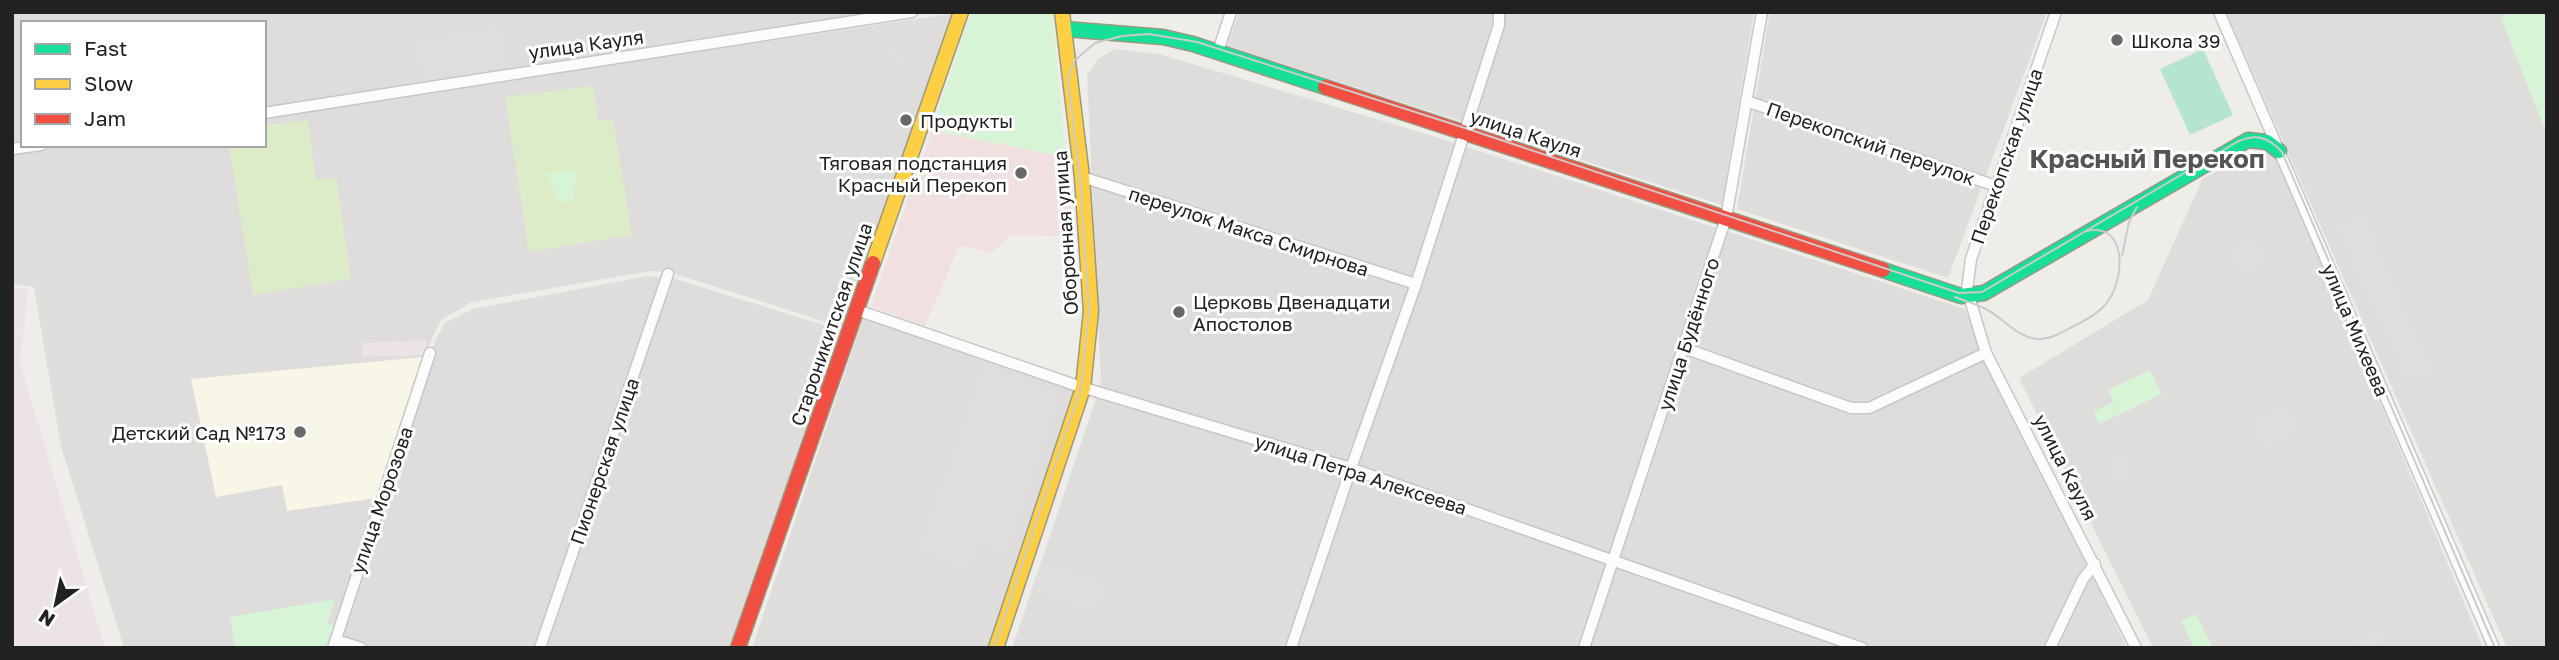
<svg xmlns="http://www.w3.org/2000/svg" width="2559" height="660" font-family="'Golos Text',sans-serif">
	<style>
		.residential { fill: #dedddb }
		.commercial { fill: #f0e1e0 }
		.industrial { fill: #ece3e9 }
		.education { fill: #f8f6e6 }
		.religious { fill: #dddcdb }
		.grass { fill: #deebc9 }
		.park { fill: #d8f4d7 }
		.pitch { fill: #b5e5ce }
		.parking { fill: #dfdedd }
		.lines { fill: none; stroke-linecap: round; stroke-linejoin: round }
		.street-casing { stroke: #c8c7c6; stroke-width: 13 }
		.fast-casing { stroke: #999981; stroke-width: 17 }
		.slow-casing { stroke: #999981; stroke-width: 17 }
		.jam-casing { stroke: #999981; stroke-width: 17 }
		.street { stroke: #fdfcfc; stroke-width: 10 }
		.fast { stroke: #16e098; stroke-width: 14 }
		.slow { stroke: #ffcf43; stroke-width: 14 }
		.jam { stroke: #f24e42; stroke-width: 14 }
		.tram { stroke: #cbcbcb; stroke-width: 2 }
		.poi-dot { fill: #696867; stroke: #fff; stroke-width: 2.5 }
		.labels { text-anchor: middle; dominant-baseline: central; stroke-width: 6; stroke-linejoin: round; paint-order: stroke }
		.poi-label { font-size: 19px; fill: #212121; stroke: #fff; text-anchor: start }
		.street-label { font-size: 19px; fill: #212121; stroke: #fff }
		.district-label { font-size: 26px; font-weight: bold; fill: #545454; stroke: #fff }
	</style>
	<rect width="100%" height="100%" fill="#efedea"/>
	<g class="residential">
		<polygon points="12,12 911,12 264,109 264,23 23,23 23,145 12,147"/>
		<polygon points="1239,12 1754,12 1722,205 1227,46"/>
		<polygon points="1770,12 2047,12 1948,278 1737,209"/>
		<polygon points="2226,12 2521,12 2547,72 2547,648 2507,648"/>
		<polygon points="957,13 848,329 669,272 650,271 472,302 441,320 431,340 331,648 124,648 61,446 34,287 12,284 12,153 63,145 264,145 264,116"/>
		<polygon points="1115,49 1159,54 1436,137 1965,309 2127,648 1012,648 1101,384 1087,75 1098,59"/>
		<polygon points="2273,146 2483,648 2153,648 2019,378 2148,300 2203,178"/>
		<polygon points="648,276 662,278 536,648 367,648 338,639 436,339 445,323 473,309"/>
		<polygon points="669,277 846,332 740,648 544,648"/>
		<polygon points="863,319 1076,389 988,648 752,648"/>
	</g>
	<polygon class="commercial" points="932,130 1069,158 1073,236 1011,235 991,253 960,245 925,326 871,306"/>
	<g class="industrial">
		<polygon points="12,287 28,290 20,363 105,648 12,648"/>
		<polygon points="427,340 424,355 362,357 362,343"/>
	</g>
	<polygon class="education" points="423,357 376,498 287,511 282,485 216,497 191,379"/>
	<polygon class="religious" points="1136,212 1271,256 1228,376 1202,368 1192,409 1106,375 1104,351"/>
	<g class="grass">
		<polygon points="593,86 598,120 613,119 632,235 529,252 505,97"/>
		<polygon points="308,120 316,180 336,177 351,279 253,295 229,145 264,145 264,126"/>
	</g>
	<g class="park">
		<polygon points="971,12 1052,12 1065,147 1069,158 932,130"/>
		<polygon points="2511,12 2547,12 2547,135 2501,18"/>
		<polygon points="576,170 574,200 559,203 547,173"/>
		<polygon points="2150,370 2162,394 2099,424 2094,412 2114,402 2108,390"/>
		<polygon points="335,599 327,624 335,626 328,648 235,648 230,617"/>
		<polygon points="2196,614 2213,648 2194,648 2181,621"/>
	</g>
	<polygon class="pitch" points="2203,49 2233,115 2190,135 2160,69"/>
	<g class="parking">
		<polygon points="499,26 507,75 425,87 414,41"/>
		<polygon points="892,45 913,74 913,83 884,46"/>
		<polygon points="2363,214 2432,371 2408,382 2336,227"/>
		<polygon points="2255,235 2267,262 2240,273 2228,249"/>
		<polygon points="984,365 1059,394 1007,553 979,544 969,569 919,551"/>
		<polygon points="2288,405 2300,430 2263,447 2251,422"/>
		<polygon points="2121,454 2133,476 2118,483 2107,461"/>
		<polygon points="1043,562 1105,583 1095,613 1033,592"/>
		<polygon points="2381,630 2386,641 2371,648 2358,648 2355,641"/>
	</g>
	<g class="lines">
		<g class="street-casing">
			<g id="street">
				<polyline points="2056,12 1971,259 1967,290 1986,353 2136,648"/>
				<polyline points="2219,12 2494,648"/>
				<polyline points="1218,51 1231,12"/>
				<polyline points="1746,101 1996,186"/>
				<polyline points="264,113 912,12"/>
				<polyline points="12,149 41,145"/>
				<polyline points="1082,177 1416,284"/>
				<polyline points="857,310 1081,387 1344,466 1862,648"/>
				<polyline points="1684,348 1851,408 1869,408 1986,353"/>
				<polyline points="336,640 361,648"/>
				<polyline points="333,648 430,353"/>
				<polyline points="540,648 668,274"/>
				<polyline points="1291,648 1351,468 1416,284 1499,25 1499,12"/>
				<polyline points="1584,648 1726,218 1762,12"/>
				<polyline points="2050,648 2083,579 2095,564"/>
			</g>
		</g>
		<g class="fast-casing">
			<g id="fast">
				<polyline points="1065,29 1163,37 1193,44 1325,87"/>
				<polyline points="1883,270 1961,296 1984,293 2248,140 2267,142 2279,151"/>
			</g>
		</g>
		<g class="slow-casing">
			<g id="slow">
				<polyline points="873,263 961,12"/>
				<polyline points="996,648 1083,388 1091,311 1082,177 1062,12"/>
			</g>
		</g>
		<g class="jam-casing">
			<g id="jam">
				<polyline points="1325,87 1883,270"/>
				<polyline points="738,648 873,263"/>
			</g>
		</g>
		<use href="#street" class="street"/>
		<use href="#fast" class="fast"/>
		<use href="#slow" class="slow"/>
		<use href="#jam" class="jam"/>
		<g class="tram">
			<polyline points="2122,256 2129,222 2137,207"/>
			<path d="M1955,297C1965,301 1976,304 1986,309C2003,318 2017,337 2037,339C2049,340 2061,333 2072,327C2086,320 2102,312 2110,298C2125,274 2126,222 2086,231"/>
			<path d="M994,648L1081,387L1089,310L1080,178L1068,80L1074,61L1095,43L1122,36L1149,34L1197,42L1465,128L1959,293L1982,292L2237,142C2256,133 2268,137 2282,152L2495,648"/>
		</g>
	</g>
	<g class="poi-dot">
		<circle cx="2117" cy="40" r="7"/>
		<circle cx="906" cy="120" r="7"/>
		<circle cx="1021" cy="173" r="7"/>
		<circle cx="1179" cy="312" r="7"/>
		<circle cx="300" cy="432" r="7"/>
	</g>
	<g class="labels">
		<g class="poi-label">
			<text x="2131" y="40">Школа 39</text>
			<text x="920" y="120">Продукты</text>
			<text x="1007" y="162" text-anchor="end">Тяговая подстанция<tspan x="1007" dy="22">Красный Перекоп</tspan></text>
			<text x="1193" y="301">Церковь Двенадцати<tspan x="1193" dy="22">Апостолов</tspan></text>
			<text x="286" y="432" text-anchor="end">Детский Сад №173</text>
		</g>
		<g class="street-label">
			<text transform="translate(586 44) rotate(-8)">улица Кауля</text>
			<text transform="translate(1526 133) rotate(18)">улица Кауля</text>
			<text transform="translate(1871 143) rotate(19)">Перекопский переулок</text>
			<text transform="translate(2006 156) rotate(-71)">Перекопская улица</text>
			<text transform="translate(1249 231) rotate(18)">переулок Макса Смирнова</text>
			<text transform="translate(1065 233) rotate(-94)">Оборонная улица</text>
			<text transform="translate(831 324) rotate(-71)">Староникитская улица</text>
			<text transform="translate(2356 330) rotate(67)">улица Михеева</text>
			<text transform="translate(1688 334) rotate(-72)">улица Будённого</text>
			<text transform="translate(604 461) rotate(-71)">Пионерская улица</text>
			<text transform="translate(2066 467) rotate(63)">улица Кауля</text>
			<text transform="translate(1361 474) rotate(18)">улица Петра Алексеева</text>
			<text transform="translate(381 500) rotate(-71)">улица Морозова</text>
		</g>
		<g class="district-label">
			<text x="2147" y="158">Красный Перекоп</text>
		</g>
	</g>
	<rect width="2559" height="660" fill="none" stroke="#212121" stroke-width="28"/>
	<rect x="21" y="21" width="245" height="126" fill="#ffffff" stroke="#a6a6a6" stroke-width="2"/>
	<rect x="35" y="44" width="35" height="10" fill="#16e098" stroke="#a6a6a6" stroke-width="2"/>
	<text x="84" y="56" font-size="21" fill="#212121">Fast</text>
	<rect x="35" y="79" width="35" height="10" fill="#ffcf43" stroke="#a6a6a6" stroke-width="2"/>
	<text x="84" y="91" font-size="21" fill="#212121">Slow</text>
	<rect x="35" y="114" width="35" height="10" fill="#f24e42" stroke="#a6a6a6" stroke-width="2"/>
	<text x="84" y="126" font-size="21" fill="#212121">Jam</text>
	<g transform="translate(56 604) rotate(213)" stroke="#ffffff" stroke-width="5" paint-order="stroke">
	<path d="M0-5L12 26L0 18L-12 26Z" fill="#212121"/>
	<text y="-10" font-size="19" font-weight="bold" text-anchor="middle" fill="#212121">N</text>
	</g>
</svg>
